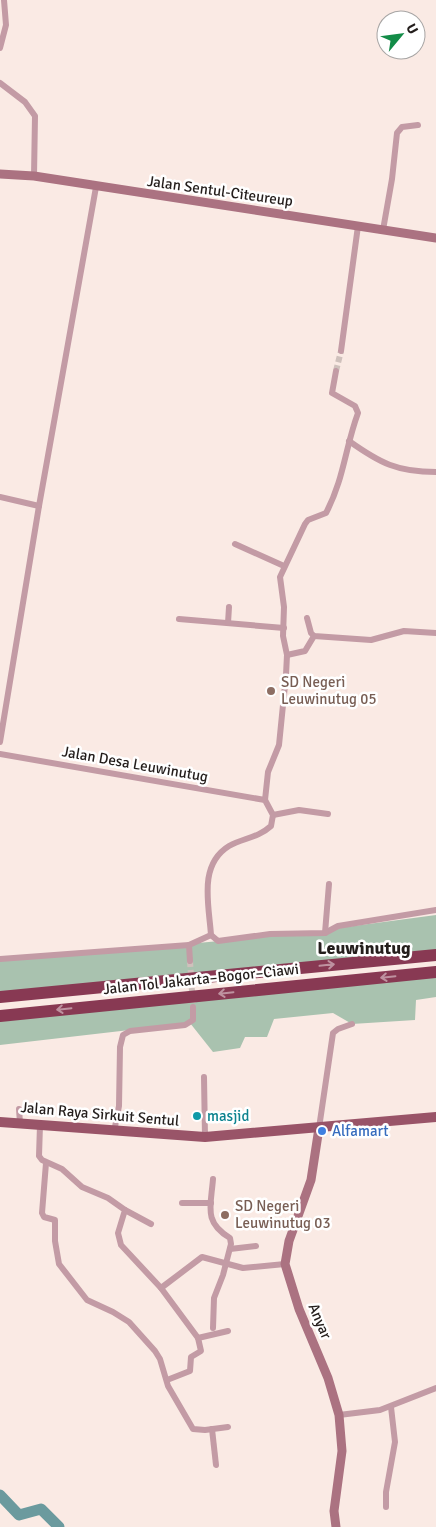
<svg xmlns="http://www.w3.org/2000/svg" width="436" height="1527" font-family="Signika,sans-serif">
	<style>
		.green { fill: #a9c2af }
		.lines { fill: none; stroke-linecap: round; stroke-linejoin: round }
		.river { stroke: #6b9a9e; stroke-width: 11 }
		.street-tunnel { stroke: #cfc1bc; stroke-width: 6; stroke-dasharray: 6 3; stroke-linecap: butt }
		.street { stroke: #c39ba5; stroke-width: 6 }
		.secondary { stroke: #ab7281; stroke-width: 9 }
		.primary { stroke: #995468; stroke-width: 10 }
		.highway { stroke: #883953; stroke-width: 12 }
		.oneway { stroke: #be92a0 }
		.education-dot { fill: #8d6e63; stroke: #fff; stroke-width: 2 }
		.culture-dot { fill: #0f9aa8; stroke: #fff; stroke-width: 2 }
		.shop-dot { fill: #3f7fe0; stroke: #fff; stroke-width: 2 }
		.labels { text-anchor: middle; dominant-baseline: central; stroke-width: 5; stroke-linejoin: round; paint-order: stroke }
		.street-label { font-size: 15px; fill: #241e1c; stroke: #fff }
		.education-label { font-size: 15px; fill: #785e54; stroke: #fff; text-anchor: start }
		.culture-label { font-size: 15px; fill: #0d838f; stroke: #fff; text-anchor: start }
		.shop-label { font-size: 15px; fill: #366cbe; stroke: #fff; text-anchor: start }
		.quarter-label { font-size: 18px; font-weight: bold; fill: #241e1c; stroke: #fff }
	</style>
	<rect width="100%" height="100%" fill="#faeae4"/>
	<g class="green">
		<path d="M436,915V955L0,997V958C92,952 183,945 275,936C291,934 318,939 331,929Z"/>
		<polygon points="436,972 436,997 416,1000 415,1020 352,1024 333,1013 274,1019 267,1037 245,1037 240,1048 213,1052 190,1023 0,1045 0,1015"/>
	</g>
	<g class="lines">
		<polyline class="river" points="0,1495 19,1515 41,1509 59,1527"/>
		<g class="street-tunnel">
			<polyline points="336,371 341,351"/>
			<polyline points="190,961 193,1007"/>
		</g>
		<g class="street">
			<polyline points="0,48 6,25 4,0"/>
			<polyline points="0,83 25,102 35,116 34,176"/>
			<polyline points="383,230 392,179 397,133 402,127 418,125"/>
			<polyline points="341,351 358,226"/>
			<path d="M349,441C380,463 397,472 436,472"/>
			<polyline points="0,497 39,506"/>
			<polyline points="235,544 284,566"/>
			<polyline points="307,618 311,633 314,636 371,640 404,631 436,633"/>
			<polyline points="179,619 284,628"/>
			<polyline points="228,623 229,607"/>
			<polyline points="287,655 305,651 314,636"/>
			<polyline points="0,742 39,506 96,187"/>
			<path d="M0,754L265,800L273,815L271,826C258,838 243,838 229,846C198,865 209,905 211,935L218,941L270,934L325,933L338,926L436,910"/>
			<path d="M265,800L268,772L279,745L286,675L287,655L283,636L284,607L280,577L305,524L308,520L326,513C344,479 345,448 358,413L355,406L332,393L336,371"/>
			<polyline points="273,815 299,810 328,814"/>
			<polyline points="325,933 329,884"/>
			<polyline points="0,959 189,945"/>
			<polyline points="190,961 189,945 211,935"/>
			<polyline points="204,1077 205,1137"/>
			<polyline points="19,1109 20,1123"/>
			<polyline points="40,1125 39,1156 42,1160 62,1169 82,1187 108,1198 125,1210 118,1233 121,1245 161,1288 198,1338 228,1331"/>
			<polyline points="319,1128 333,1033 338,1029 352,1024"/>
			<polyline points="114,1132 119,1106 120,1047 123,1035 130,1031 185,1025 193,1020 193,1007"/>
			<polyline points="46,1163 42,1213 44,1217 55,1220 55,1241 59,1264 87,1300 113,1312 129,1322 155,1351 160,1359 168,1386 193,1429 205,1430 228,1427"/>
			<polyline points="182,1203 211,1203"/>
			<polyline points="125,1210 151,1224"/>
			<polyline points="230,1249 256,1246"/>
			<polyline points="161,1288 202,1257 243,1268 285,1264"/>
			<path d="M213,1328L214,1298L223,1275L231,1244L230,1238C203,1222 211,1206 213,1179"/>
			<polyline points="167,1380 190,1371 191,1357 201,1351 198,1338"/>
			<polyline points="339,1415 380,1410 436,1388"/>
			<polyline points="212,1429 216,1465"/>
			<polyline points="386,1507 386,1492 395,1442 391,1407"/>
		</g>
		<g class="secondary">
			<polyline points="0,174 34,176 436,238"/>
			<polyline points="319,1128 311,1180 289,1241 285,1264 299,1309 328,1378 339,1415 342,1451 334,1511 336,1527"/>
		</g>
		<polyline class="primary" points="0,1122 205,1137 436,1117"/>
		<g class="highway">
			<polyline points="0,997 436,955"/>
			<polyline points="0,1016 436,972"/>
		</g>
	</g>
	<defs><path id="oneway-shaft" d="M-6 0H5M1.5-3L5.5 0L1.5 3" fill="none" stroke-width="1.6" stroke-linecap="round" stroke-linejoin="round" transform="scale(1.25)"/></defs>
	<g class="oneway">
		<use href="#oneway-shaft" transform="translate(327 965) rotate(-6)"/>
		<use href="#oneway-shaft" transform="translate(388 977) rotate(174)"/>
		<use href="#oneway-shaft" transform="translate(226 993) rotate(174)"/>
		<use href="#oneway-shaft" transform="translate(64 1009) rotate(174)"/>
	</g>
	<g class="education-dot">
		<circle cx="271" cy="691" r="5"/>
		<circle cx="225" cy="1215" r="5"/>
	</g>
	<circle class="culture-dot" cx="197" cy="1116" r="5"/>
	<circle class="shop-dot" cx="322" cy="1131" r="5"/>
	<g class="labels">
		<g class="street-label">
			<text transform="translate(220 191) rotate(8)">Jalan Sentul-Citeureup</text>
			<text transform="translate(135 764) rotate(10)">Jalan Desa Leuwinutug</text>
			<text transform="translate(201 979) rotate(-6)">Jalan Tol Jakarta–Bogor–Ciawi</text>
			<text transform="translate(100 1114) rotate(5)">Jalan Raya Sirkuit Sentul</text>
			<text transform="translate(320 1321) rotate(67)">Anyar</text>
		</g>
		<g class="education-label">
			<text x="281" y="682">SD Negeri<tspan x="281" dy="17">Leuwinutug 05</tspan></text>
			<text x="235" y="1206">SD Negeri<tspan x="235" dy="17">Leuwinutug 03</tspan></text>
		</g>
		<g class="culture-label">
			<text x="207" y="1116">masjid</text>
		</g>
		<g class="shop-label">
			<text x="332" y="1131">Alfamart</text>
		</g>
		<g class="quarter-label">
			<text x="364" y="948">Leuwinutug</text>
		</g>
	</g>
	<g transform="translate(401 35) rotate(61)"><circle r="24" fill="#ffffff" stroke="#a7a5a4"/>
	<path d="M0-4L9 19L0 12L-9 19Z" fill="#138c48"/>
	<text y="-8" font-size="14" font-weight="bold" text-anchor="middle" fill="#241e1c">U</text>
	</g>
</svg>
